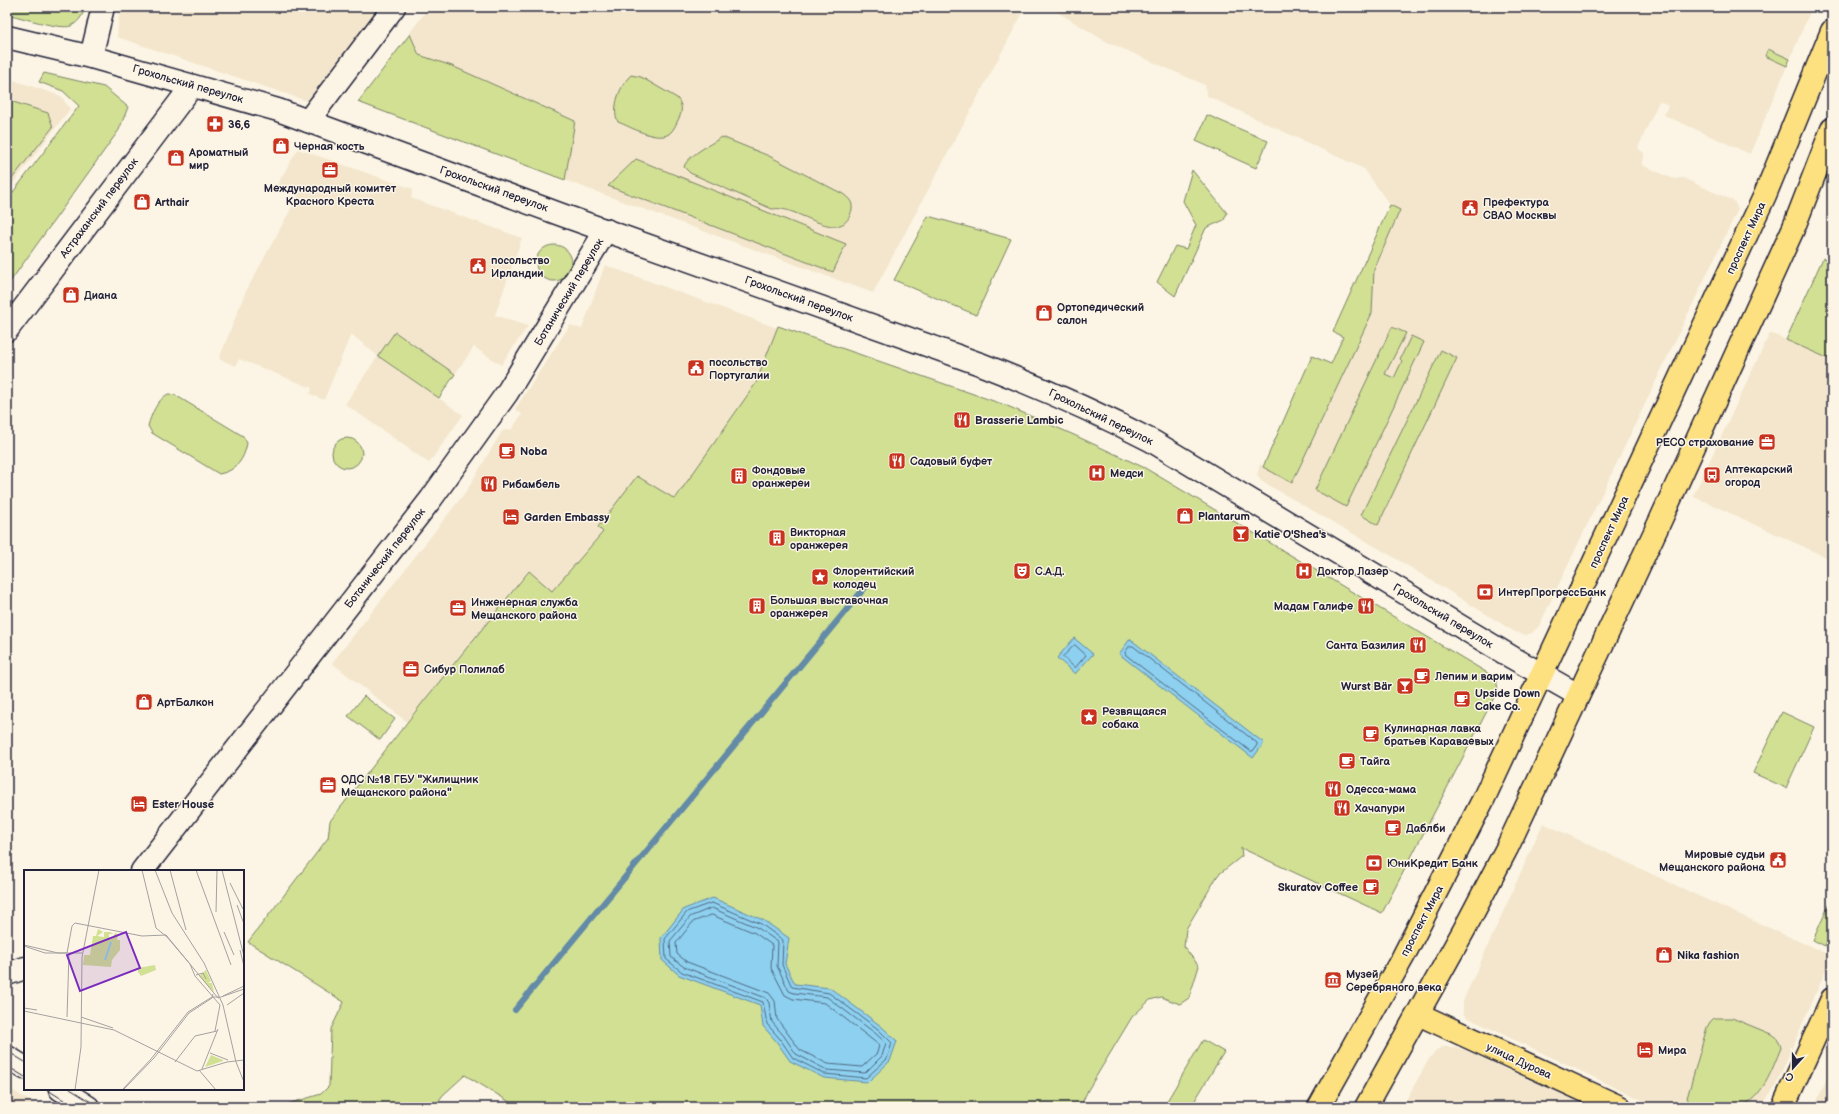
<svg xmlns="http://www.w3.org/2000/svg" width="1839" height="1114" font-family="'Balsamiq Sans',sans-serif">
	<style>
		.built { fill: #f3e6cc }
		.green { fill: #d1e093; stroke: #7a8167 }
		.water { fill: #8ed0ef; stroke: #638aa7 }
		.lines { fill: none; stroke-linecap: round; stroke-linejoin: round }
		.shore { stroke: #4d6883; stroke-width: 1 }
		.stream { stroke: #638aa7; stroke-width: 6 }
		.minor-casing { stroke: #22223b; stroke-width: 25 }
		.major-casing { stroke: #22223b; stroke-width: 25 }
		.minor { stroke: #fcf5e5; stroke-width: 22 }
		.major { stroke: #fde080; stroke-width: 22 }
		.tram { stroke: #22223b; stroke-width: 1 }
		.labels { text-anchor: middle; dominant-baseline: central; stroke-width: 3; stroke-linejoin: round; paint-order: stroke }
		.street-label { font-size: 11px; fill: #22223b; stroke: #fcf5e5 }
		.poi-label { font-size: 11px; font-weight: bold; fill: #22223b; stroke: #fcf5e5; text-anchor: start }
		.inset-river { fill: none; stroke: #8ed0ef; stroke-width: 2 }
		.inset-road { fill: none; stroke: #a5a1a1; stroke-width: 1 }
		.view { fill: #7b2cbf; fill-opacity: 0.15; stroke: #7b2cbf; stroke-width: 2 }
		.inset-edge { fill: none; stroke: #22223b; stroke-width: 2 }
	</style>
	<rect width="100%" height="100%" fill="#fcf5e5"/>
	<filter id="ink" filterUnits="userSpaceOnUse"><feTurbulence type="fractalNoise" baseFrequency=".025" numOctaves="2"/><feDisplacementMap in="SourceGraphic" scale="8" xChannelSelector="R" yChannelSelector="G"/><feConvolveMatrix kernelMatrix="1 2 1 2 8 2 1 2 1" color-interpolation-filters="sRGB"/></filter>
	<g filter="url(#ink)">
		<g class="built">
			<polygon points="120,7 379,7 307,101 117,37"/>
			<polygon points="429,7 1032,7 1026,7 873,293 575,184 358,102"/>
			<polygon points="1049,7 1812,7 1750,154 1664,115 1668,105 1659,101 1638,148 1644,153 1644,158 1642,165 1674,179 1683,178 1727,198 1734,201 1738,209 1539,626 1532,633 1526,635 1515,632 1390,555 1261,481 1257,475 1260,464 1263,466 1312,356 1331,364 1343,337 1333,332 1390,205 1364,169 1207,96 1205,85 1105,41"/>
			<polygon points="7,78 61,96 70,109 7,191"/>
			<polygon points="298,149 413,189 411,198 522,238 495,315 528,326 501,365 474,347 455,374 395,332 378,356 463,415 429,463 345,404 378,356 351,334 324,400 310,394 312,388 239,359 236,366 219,359 245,293 298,196 275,188"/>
			<polygon points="605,265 777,328 756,383 675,499 637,476 598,527 603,532 552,591 528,571 407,722 332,663 467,490 502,431 512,429 522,414 515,409 570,325 582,329"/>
			<polygon points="1770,333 1832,360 1832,560 1693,496"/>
			<polygon points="1543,823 1705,899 1832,956 1776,1085 1761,1107 1657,1107 1466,1017 1463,1013 1463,1001"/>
			<polygon points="1443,1047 1453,1047 1465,1050 1590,1107 1402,1107 1429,1059 1436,1050"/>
			<polygon points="1832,1068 1832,1107 1819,1107 1817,1100"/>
			<polygon points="7,1087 35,1104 34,1107 7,1107"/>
		</g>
		<g class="green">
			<path d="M7,7H85C83,15 79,22 71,26C60,30 20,17 7,14Z"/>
			<polygon points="410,34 419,55 452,66 575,121 565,180 358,102"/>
			<polygon points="1768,49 1790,59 1787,66 1765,56"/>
			<polygon points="44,73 104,87 128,107 119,130 7,286 7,200 79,106 63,91 39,82"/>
			<path d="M631,75L641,77L677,98C682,104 683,111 679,118C676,124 674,130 669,134C656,142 631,127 618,122C611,108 620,85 631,75Z"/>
			<polygon points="7,100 48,113 53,127 7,185"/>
			<polygon points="1207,115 1268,141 1256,168 1196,141"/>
			<path d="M722,137L769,156L843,194C848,198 853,201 852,209C844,246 803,211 781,209C778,208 775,209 772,209L690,173L684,167C687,156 711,144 722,137Z"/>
			<polygon points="636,159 846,244 833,272 608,186"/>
			<polygon points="1192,170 1227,213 1224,220 1206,228 1175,296 1157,282 1175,246 1186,249 1196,225 1183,201"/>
			<polygon points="1390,205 1400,210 1374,270 1372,313 1292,483 1263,467 1312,356 1331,364 1343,337 1333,332"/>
			<polygon points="928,216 1011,239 976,315 894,280"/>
			<circle cx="554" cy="263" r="18"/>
			<polygon points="1823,258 1832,262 1832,360 1786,340"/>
			<polygon points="778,326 1005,405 1074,435 1145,468 1496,678 1498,690 1382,913 1241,848 1242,856 1218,875 1186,929 1184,947 1199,966 1189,998 1180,1004 1161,997 1150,1000 1132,1017 1088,1090 1080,1107 518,1107 465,1075 443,1095 434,1107 278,1107 321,1094 329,1086 331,1029 344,1002 248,942 328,838 330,821 423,702 529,571 552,591 603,532 598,527 637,476 675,499 756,383"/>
			<polygon points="1392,327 1406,333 1385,374 1394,378 1402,361 1400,359 1411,336 1424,342 1346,507 1315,490"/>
			<polygon points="395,332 455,374 439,398 378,356"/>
			<polygon points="1441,350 1457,358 1378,525 1361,515"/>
			<path d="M168,394L175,395L243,436L247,443C244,460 236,471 219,474L152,433L148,426C151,415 157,400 168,394Z"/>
			<circle cx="347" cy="453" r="15"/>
			<polygon points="364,696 395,719 380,740 348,716"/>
			<polygon points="1782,712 1814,727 1786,788 1753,773"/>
			<polygon points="1832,898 1832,931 1825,946 1813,940"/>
			<path d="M1714,1018H1732L1771,1034C1777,1038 1780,1041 1781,1048C1772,1069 1763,1099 1739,1107C1731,1109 1706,1107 1696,1107L1690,1103L1687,1098L1707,1027L1710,1022Z"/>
			<polygon points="1203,1040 1224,1052 1191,1107 1166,1107 1164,1106"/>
		</g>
		<g class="water">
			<polygon points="1074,638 1093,654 1075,674 1057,658"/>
			<polygon points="1130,639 1264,743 1253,758 1119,654"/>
			<polygon points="713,898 763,920 789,938 785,964 795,984 830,988 881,1026 897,1041 890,1061 868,1082 824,1078 790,1061 776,1041 763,1026 760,1005 679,975 662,960 661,938 684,909"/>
		</g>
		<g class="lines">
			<g class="shore">
				<polygon points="1075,645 1086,655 1075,668 1063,657"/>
				<polygon points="1130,646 1133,646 1257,743 1257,745 1253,751 1250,751 1126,655 1125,653"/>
				<polygon points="712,903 761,924 783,940 782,965 792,987 829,993 878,1029 892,1043 887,1059 866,1078 825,1074 793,1058 780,1039 767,1024 763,1002 682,972 666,959 665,939 687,912"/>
				<polygon points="712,908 758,928 778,942 777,966 789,991 794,993 827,997 875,1033 886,1043 882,1056 865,1073 827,1070 796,1054 784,1036 772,1022 769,1003 766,998 684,967 671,957 670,941 690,917"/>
				<polygon points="712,915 755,933 772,945 771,968 785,995 793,999 825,1003 879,1045 877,1053 862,1067 828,1064 800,1050 777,1019 775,1001 769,993 687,962 677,954 676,943 693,922"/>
			</g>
			<polyline class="stream" points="515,1010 867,585"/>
			<g class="minor-casing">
				<g id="minor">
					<path d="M7,37L91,57L278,110L562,215L980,364C1039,387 1096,412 1152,441L1513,658L1578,695"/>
					<polyline points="91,57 103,7"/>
					<polyline points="308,121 394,7"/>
					<polyline points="7,330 192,86"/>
					<polyline points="142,871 431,499 507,393 606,230"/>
					<polyline points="7,974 25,968"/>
					<polyline points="7,1057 25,1068"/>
					<polyline points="60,1089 88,1107"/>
				</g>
			</g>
			<g class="major-casing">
				<g id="major">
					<polyline points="1418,1014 1620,1107"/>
					<polyline points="1319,1107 1403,957 1483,800 1765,195 1832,31"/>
					<polyline points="1366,1107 1464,930 1507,848 1661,519 1794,227 1832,129"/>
					<polyline points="1783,1107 1832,999"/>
				</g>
			</g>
			<use href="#minor" class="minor"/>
			<use href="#major" class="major"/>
			<g class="tram">
				<polyline points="7,1051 25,1062"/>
				<polyline points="7,1066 25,1077"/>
				<polyline points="46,1089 75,1107"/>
				<polyline points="70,1089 99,1107"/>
			</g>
		</g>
	</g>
	<defs>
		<g id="pharmacy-square" transform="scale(0.9)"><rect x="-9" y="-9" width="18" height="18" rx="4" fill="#c8321e" stroke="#fcf5e5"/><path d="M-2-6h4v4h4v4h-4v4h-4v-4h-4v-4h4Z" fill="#fff"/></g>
		<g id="shop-square" transform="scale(0.9)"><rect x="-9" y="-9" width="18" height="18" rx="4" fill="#c8321e" stroke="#fcf5e5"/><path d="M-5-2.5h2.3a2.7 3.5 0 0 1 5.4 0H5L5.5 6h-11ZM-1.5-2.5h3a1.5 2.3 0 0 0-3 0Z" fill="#fff"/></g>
		<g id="office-square" transform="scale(0.9)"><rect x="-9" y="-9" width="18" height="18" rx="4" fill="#c8321e" stroke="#fcf5e5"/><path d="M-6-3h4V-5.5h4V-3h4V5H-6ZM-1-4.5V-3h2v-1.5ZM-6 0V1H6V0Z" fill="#fff"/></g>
		<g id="civic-square" transform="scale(0.9)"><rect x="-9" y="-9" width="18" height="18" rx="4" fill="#c8321e" stroke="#fcf5e5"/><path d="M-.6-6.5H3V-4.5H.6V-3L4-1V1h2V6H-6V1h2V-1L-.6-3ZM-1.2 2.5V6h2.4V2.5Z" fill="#fff"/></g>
		<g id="restaurant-square" transform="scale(0.9)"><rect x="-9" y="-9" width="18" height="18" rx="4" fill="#c8321e" stroke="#fcf5e5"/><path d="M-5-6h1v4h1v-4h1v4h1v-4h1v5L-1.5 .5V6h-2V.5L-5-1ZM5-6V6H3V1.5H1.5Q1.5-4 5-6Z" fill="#fff"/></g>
		<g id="cafe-square" transform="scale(0.9)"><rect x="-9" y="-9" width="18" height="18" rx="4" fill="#c8321e" stroke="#fcf5e5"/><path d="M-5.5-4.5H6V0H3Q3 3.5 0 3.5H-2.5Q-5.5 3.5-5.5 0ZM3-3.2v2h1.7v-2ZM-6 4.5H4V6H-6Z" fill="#fff"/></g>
		<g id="hospital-square" transform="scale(0.9)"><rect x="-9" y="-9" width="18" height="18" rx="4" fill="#c8321e" stroke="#fcf5e5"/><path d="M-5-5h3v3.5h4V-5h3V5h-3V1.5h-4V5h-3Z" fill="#fff"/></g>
		<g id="bus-square" transform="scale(0.9)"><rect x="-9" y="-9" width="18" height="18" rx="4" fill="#c8321e" stroke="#fcf5e5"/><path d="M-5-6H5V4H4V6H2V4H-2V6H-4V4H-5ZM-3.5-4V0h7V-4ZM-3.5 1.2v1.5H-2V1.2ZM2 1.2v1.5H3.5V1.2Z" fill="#fff"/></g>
		<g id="building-square" transform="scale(0.9)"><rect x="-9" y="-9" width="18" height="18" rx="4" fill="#c8321e" stroke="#fcf5e5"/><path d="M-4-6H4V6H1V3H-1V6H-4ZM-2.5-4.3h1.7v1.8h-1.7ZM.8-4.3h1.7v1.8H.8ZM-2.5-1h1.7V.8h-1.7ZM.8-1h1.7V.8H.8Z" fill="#fff"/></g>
		<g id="hotel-square" transform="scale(0.9)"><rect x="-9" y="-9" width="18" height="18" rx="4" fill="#c8321e" stroke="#fcf5e5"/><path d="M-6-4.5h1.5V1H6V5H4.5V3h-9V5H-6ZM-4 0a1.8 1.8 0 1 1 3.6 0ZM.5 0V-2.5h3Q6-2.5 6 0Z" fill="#fff"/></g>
		<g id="bar-square" transform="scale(0.9)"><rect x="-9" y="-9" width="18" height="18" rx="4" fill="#c8321e" stroke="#fcf5e5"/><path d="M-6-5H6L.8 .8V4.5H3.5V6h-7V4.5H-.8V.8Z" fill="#fff"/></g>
		<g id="theatre-square" transform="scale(0.9)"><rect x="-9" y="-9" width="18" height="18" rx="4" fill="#c8321e" stroke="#fcf5e5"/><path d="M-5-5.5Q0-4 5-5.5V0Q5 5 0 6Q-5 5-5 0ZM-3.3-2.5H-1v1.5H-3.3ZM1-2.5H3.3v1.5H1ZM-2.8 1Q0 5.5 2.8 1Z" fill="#fff"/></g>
		<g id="sight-square" transform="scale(0.9)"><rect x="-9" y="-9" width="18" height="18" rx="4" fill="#c8321e" stroke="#fcf5e5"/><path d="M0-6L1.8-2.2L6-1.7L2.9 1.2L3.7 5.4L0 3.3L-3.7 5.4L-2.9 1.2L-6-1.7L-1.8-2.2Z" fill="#fff"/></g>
		<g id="bank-square" transform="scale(0.9)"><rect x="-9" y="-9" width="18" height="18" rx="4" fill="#c8321e" stroke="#fcf5e5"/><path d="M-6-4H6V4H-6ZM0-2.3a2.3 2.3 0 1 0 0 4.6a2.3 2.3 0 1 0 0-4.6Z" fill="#fff"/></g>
		<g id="museum-square" transform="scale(0.9)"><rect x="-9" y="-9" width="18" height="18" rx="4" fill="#c8321e" stroke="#fcf5e5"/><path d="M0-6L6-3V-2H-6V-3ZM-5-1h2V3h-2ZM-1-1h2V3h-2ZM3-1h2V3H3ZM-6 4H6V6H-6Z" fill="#fff"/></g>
	</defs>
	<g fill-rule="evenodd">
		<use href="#pharmacy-square" x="215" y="124"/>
		<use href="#shop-square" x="281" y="146"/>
		<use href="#shop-square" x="176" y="158"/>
		<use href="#office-square" x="330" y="170"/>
		<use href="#shop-square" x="142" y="202"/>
		<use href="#civic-square" x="1470" y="208"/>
		<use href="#civic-square" x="478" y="266"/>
		<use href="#shop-square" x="71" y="295"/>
		<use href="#shop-square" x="1044" y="313"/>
		<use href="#civic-square" x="696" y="368"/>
		<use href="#restaurant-square" x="962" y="420"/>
		<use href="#office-square" x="1767" y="442"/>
		<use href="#cafe-square" x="507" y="451"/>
		<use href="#restaurant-square" x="897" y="461"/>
		<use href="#hospital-square" x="1097" y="473"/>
		<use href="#bus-square" x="1712" y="475"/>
		<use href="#building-square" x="739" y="476"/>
		<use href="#restaurant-square" x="489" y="484"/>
		<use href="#shop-square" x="1185" y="516"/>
		<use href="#hotel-square" x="511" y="517"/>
		<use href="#bar-square" x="1241" y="534"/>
		<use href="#building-square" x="777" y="538"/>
		<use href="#theatre-square" x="1022" y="571"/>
		<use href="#hospital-square" x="1304" y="571"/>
		<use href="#sight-square" x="820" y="577"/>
		<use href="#bank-square" x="1485" y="592"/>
		<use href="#building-square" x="757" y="606"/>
		<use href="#restaurant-square" x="1366" y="606"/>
		<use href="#office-square" x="458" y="608"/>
		<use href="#restaurant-square" x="1418" y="645"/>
		<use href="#office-square" x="411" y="669"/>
		<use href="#cafe-square" x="1422" y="676"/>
		<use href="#bar-square" x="1405" y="686"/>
		<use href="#cafe-square" x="1462" y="699"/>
		<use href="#shop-square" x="144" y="702"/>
		<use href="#sight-square" x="1089" y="717"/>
		<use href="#cafe-square" x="1371" y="734"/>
		<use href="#cafe-square" x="1347" y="761"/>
		<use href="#office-square" x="328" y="785"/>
		<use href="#restaurant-square" x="1333" y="789"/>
		<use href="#hotel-square" x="139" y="804"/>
		<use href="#restaurant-square" x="1342" y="808"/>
		<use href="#cafe-square" x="1393" y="828"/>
		<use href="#civic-square" x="1778" y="860"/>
		<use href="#bank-square" x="1374" y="863"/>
		<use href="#cafe-square" x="1371" y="887"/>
		<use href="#shop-square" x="1664" y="955"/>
		<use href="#museum-square" x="1333" y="980"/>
		<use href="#hotel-square" x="1645" y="1050"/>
	</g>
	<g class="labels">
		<g class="street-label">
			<text transform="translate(188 84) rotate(16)">Грохольский переулок</text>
			<text transform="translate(494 189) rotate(20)">Грохольский переулок</text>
			<text transform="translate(99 208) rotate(-53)">Астраханский переулок</text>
			<text transform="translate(1746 238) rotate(-65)">проспект Мира</text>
			<text transform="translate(569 292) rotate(-59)">Ботанический переулок</text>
			<text transform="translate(799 299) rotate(20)">Грохольский переулок</text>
			<text transform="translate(1101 417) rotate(26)">Грохольский переулок</text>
			<text transform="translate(1609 532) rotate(-65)">проспект Мира</text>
			<text transform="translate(385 558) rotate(-52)">Ботанический переулок</text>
			<text transform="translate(1443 616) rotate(31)">Грохольский переулок</text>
			<text transform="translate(1422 921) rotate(-62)">проспект Мира</text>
			<text transform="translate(1519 1061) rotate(25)">улица Дурова</text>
		</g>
		<g class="poi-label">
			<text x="228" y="124">36,6</text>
			<text x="294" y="146">Черная кость</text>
			<text x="189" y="152">Ароматный<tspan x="189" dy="13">мир</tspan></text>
			<text x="330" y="188" text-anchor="middle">Международный комитет<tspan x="330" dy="13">Красного Креста</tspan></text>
			<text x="155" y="202">Arthair</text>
			<text x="1483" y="202">Префектура<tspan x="1483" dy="13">СВАО Москвы</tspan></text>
			<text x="491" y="260">посольство<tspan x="491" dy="13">Ирландии</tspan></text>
			<text x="84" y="295">Диана</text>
			<text x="1057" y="307">Ортопедический<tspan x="1057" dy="13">салон</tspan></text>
			<text x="709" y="362">посольство<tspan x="709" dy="13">Португалии</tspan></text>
			<text x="975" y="420">Brasserie Lambic</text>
			<text x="1754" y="442" text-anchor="end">РЕСО страхование</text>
			<text x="520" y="451">Noba</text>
			<text x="910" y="461">Садовый буфет</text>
			<text x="1725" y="469">Аптекарский<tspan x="1725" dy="13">огород</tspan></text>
			<text x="752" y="470">Фондовые<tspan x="752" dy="13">оранжереи</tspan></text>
			<text x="1110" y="473">Медси</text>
			<text x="502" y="484">Рибамбель</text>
			<text x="1198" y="516">Plantarum</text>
			<text x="524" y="517">Garden Embassy</text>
			<text x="790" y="532">Викторная<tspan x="790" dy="13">оранжерея</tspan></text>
			<text x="1254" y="534">Katie O'Shea's</text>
			<text x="833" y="571">Флорентийский<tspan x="833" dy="13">колодец</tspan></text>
			<text x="1035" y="571">С.А.Д.</text>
			<text x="1317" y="571">Доктор Лазер</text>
			<text x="1498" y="592">ИнтерПрогрессБанк</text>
			<text x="770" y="600">Большая выставочная<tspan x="770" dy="13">оранжерея</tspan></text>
			<text x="471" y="602">Инженерная служба<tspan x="471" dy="13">Мещанского района</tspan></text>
			<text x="1353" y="606" text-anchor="end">Мадам Галифе</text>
			<text x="1405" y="645" text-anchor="end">Санта Базилия</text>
			<text x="424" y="669">Сибур Полилаб</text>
			<text x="1435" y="676">Лепим и варим</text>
			<text x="1392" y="686" text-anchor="end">Wurst Bär</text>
			<text x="1475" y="693">Upside Down<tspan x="1475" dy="13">Cake Co.</tspan></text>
			<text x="157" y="702">АртБалкон</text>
			<text x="1102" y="711">Резвящаяся<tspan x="1102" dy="13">собака</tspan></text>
			<text x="1384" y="728">Кулинарная лавка<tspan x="1384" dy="13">братьев Караваевых</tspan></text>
			<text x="1360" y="761">Тайга</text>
			<text x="341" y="779">ОДС №18 ГБУ "Жилищник<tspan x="341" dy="13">Мещанского района"</tspan></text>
			<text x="1346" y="789">Одесса-мама</text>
			<text x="152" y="804">Ester House</text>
			<text x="1355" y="808">Хачапури</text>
			<text x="1406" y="828">Даблби</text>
			<text x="1765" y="854" text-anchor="end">Мировые судьи<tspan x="1765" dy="13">Мещанского района</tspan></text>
			<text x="1387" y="863">ЮниКредит Банк</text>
			<text x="1358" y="887" text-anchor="end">Skuratov Coffee</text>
			<text x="1677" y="955">Nika fashion</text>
			<text x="1346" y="974">Музей<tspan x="1346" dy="13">Серебряного века</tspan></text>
			<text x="1658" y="1050">Мира</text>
		</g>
	</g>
	<g transform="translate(24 870)">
		<rect width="220" height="220" fill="#fcf5e5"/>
		<path d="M74,59L79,62L73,66L80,67V62H86L89,64H85V68L88,69L91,63L94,64L93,70H96V80L88,90L87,97L59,95L60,85H66L69,66H72ZM131,95L132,100L117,106L114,102V98ZM182,100L187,111L184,113H188L190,122L175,106ZM187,185L199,190V191L181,197Z" fill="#d1e093"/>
		<path class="inset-river" d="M81,90L87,72"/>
		<path class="inset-road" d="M118,0L132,58L143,67L166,94L171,106L196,135L191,161M131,0L148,43L180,93L199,135L212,192L220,212M146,0L162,60M172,0L207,95M198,0L220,86M206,13L219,39M213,35L220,54M192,42L193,0M200,62L210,85M0,75L34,83H58M0,76L21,83H43L48,56L51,53L118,66L142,65L194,128L220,119M216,80L220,96M172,105L179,103L182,109M199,126L220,116M203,135L220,123M0,138L13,140M0,141L90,160L173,201L203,192L220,190M43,147L45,83M57,147L89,158M186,183L204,190M151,192L171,166L193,161M178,199L194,159M175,200L192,220M51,220L57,177L58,87L75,0M98,220L127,189L164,142L188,127H195M99,220L130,188L165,143L188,128L189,124"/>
		<path class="view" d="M102,62L116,98L56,121L43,85Z"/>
		<rect width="220" height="220" class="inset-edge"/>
	</g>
	<rect width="1839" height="1114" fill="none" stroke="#fcf5e5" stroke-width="24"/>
	<rect x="12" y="12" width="1815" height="1090" fill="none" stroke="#22223b" stroke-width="1.5" filter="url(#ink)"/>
	<g transform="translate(1793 1068) rotate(201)" stroke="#fcf5e5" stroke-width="3" paint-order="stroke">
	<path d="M0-3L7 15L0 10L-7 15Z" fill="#22223b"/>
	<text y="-6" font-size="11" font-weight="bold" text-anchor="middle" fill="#22223b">С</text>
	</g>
</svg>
